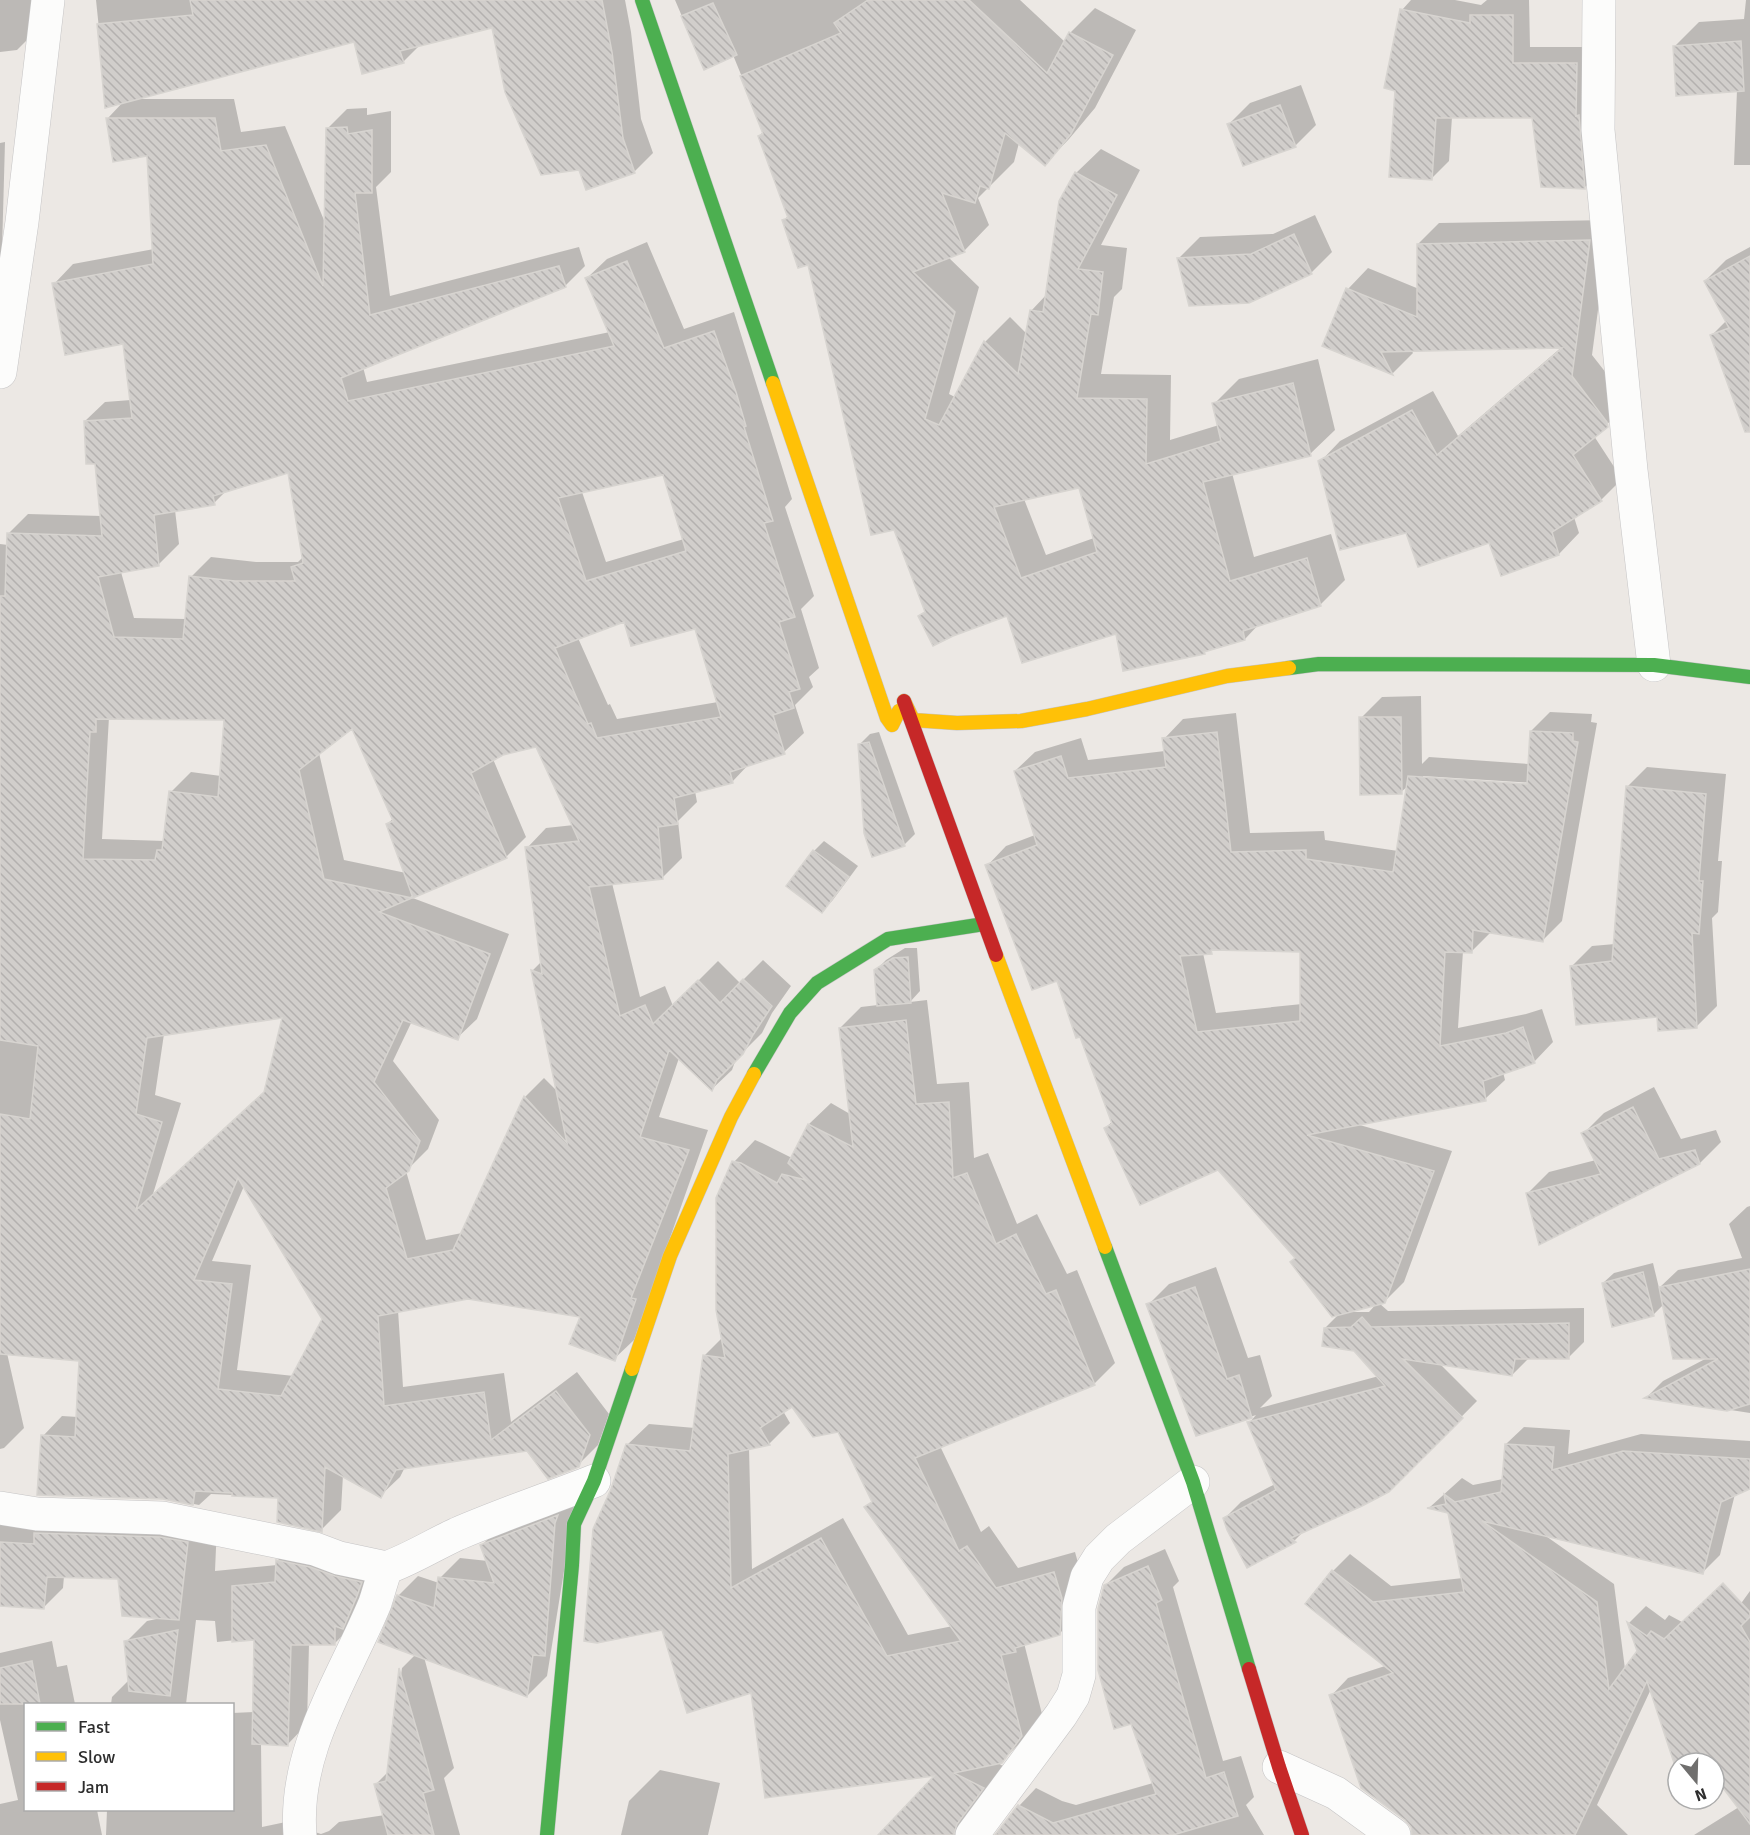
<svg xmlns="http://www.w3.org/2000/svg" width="1750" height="1835" font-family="Signika,sans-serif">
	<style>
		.shadow { fill: #0003; fill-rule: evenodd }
		.building { fill: url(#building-back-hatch); stroke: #d7d4d0; stroke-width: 1.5; fill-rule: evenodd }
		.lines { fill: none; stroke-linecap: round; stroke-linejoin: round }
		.street-casing { stroke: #c5c4c5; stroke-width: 34 }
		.fast-casing { stroke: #c5c4c5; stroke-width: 15 }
		.slow-casing { stroke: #c5c4c5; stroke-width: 15 }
		.jam-casing { stroke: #c5c4c5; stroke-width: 15 }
		.street { stroke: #fcfcfb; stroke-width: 33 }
		.fast { stroke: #4caf50; stroke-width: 14 }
		.slow { stroke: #ffc107; stroke-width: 14 }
		.jam { stroke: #c62828; stroke-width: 14 }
	</style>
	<defs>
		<pattern id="building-back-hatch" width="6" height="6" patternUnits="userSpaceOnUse" patternTransform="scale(1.5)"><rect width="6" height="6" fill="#d1cecb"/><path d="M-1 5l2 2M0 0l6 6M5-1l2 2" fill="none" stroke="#b4b1af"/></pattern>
	</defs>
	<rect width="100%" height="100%" fill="#ece8e4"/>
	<g class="shadow">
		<polygon points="0,0 43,0 38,29 17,50 0,52"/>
		<path d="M96,0H625L631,32L641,119L653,153L634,172L580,168L493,26L421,44L403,62L355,40L139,99H234L241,132L285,126L326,225L327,129L347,109L367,108V115L391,111V172L376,187L390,296L579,247L585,266L565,286L363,367L367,382L610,332L587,278L607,259L647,242L684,329L734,312L792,499L785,507L814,596L801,609L819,668L809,677L813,687L795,705L804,733L784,752L750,763L732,782L695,791L697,802L678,821L682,858L662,878L612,883L640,997L665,986L673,1006L718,961L740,983L763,960L791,986L772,1013L762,1033L736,1059L732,1070L712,1089L679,1058L659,1117L708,1130L634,1340L614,1359L582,1316L468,1297L398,1310L403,1387L504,1373L511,1422L577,1372L609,1414L598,1445L578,1465L528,1450L405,1467L400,1477L380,1496L343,1475L341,1510L321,1530L280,1497L211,1494L199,1505L163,1498L43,1436L62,1416L78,1417L81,1360L7,1353L24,1428L4,1448L0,1449V544L8,545V534L28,514L102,516L96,462L85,421L105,402L131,400L125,342L54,284L73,264L154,249L148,154L108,118L124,101L107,106ZM289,471L304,556L298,562H256L211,557L191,577L186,619L134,618L121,572L159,564L179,544L175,510L214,503L227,490ZM664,473L684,539L606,562L582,492ZM625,620L696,627L718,702L617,719L610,704L608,705L578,638ZM109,717L226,718L221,776L191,772L171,792L165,841L102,839ZM353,727L394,818L387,824L406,873L344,860L319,753ZM537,745L574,825L546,828L527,848L542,961L533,970L559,1093L544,1078L525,1097L462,1233L426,1240L406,1171L428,1149L439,1120L393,1061L412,1021L457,1038L477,1019L509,934L410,897L506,857L526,837L493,759L503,753ZM284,1016L266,1090L153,1194L181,1103L155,1095L164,1034ZM244,1186L323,1319L294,1376L237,1370L251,1265L212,1261Z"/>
		<path d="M675,0H1020L1065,42L1070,33L1095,8L1136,30L1095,108L1069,139L1045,164L1019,143L1014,162L978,198L989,225L965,250L948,257L979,287L949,394L955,397L985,342L1010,317L1027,334L1031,311L1047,294L1076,173L1101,149L1140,170L1101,245L1127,248L1122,289L1114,297L1101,374L1171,375L1170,440L1219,425L1214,404L1239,379L1318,359L1335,430L1310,454L1232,473L1254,557L1331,534L1345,580L1320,605L1260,623L1245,639L1208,649L1204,653L1117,632L1008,614L920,616L926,610L809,263L783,221L789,215L759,136L764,131L733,55L704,68ZM1080,486L1094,538L1046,555L1024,499Z"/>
		<polygon points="1411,0 1455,0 1481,5 1487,0 1529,0 1530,47 1594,47 1601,171 1584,188 1534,116 1452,117 1449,161 1432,178 1402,10"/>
		<polygon points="1746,0 1750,0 1750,165 1734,165 1737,90 1674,47 1699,22 1744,19"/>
		<polygon points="1301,85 1316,125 1295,146 1229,124 1250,103"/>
		<polygon points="5,142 1,287 0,288 0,143"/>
		<polygon points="1315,215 1332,252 1311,273 1179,258 1200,237 1273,234"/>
		<polygon points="1610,220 1592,355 1628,401 1628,405 1594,436 1622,479 1602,499 1574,517 1579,533 1559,554 1490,541 1320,462 1340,441 1433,391 1458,436 1563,346 1411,350 1413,353 1393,373 1324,345 1348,289 1368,268 1419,289 1418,244 1439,223"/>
		<polygon points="1750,247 1750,375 1712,335 1727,320 1705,281 1726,260"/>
		<path d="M1421,696L1422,764L1429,757L1529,764L1531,731L1550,712L1592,714L1591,722L1597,723L1562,921L1543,940L1491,932L1471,952L1463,951L1458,1028L1526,1014L1542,1009L1553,1042L1534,1062L1503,1072L1505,1080L1485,1099L1356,1124L1452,1151L1404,1282L1384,1302L1379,1303L1388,1311L1584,1308V1342L1568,1358L1528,1359L1512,1375L1439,1363L1477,1401L1389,1490L1306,1529L1295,1540L1248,1566L1225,1518L1241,1502L1275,1484L1249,1423L1256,1415L1197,1435L1148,1305L1169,1284L1216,1267L1248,1358L1260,1355L1272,1396L1260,1408L1379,1376L1355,1350L1325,1328L1340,1313L1296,1258L1218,1168L1105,1128L1113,1121L1058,979L987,866L1006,846L1035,835L1015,771L1035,752L1081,738L1088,760L1165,751L1164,739L1183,719L1236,713L1250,833L1324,831L1325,840L1398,851L1408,786L1401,792L1361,718L1382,697ZM1423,776L1535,783L1534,786L1423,779ZM1215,948L1302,950V1004L1216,1013L1203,953L1211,952ZM1377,1303L1369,1312H1350Z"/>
		<polygon points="879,732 915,834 904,845 859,745 870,734"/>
		<polygon points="1647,767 1726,774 1718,861 1722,861 1718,912 1712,918 1717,1006 1697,1026 1658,1015 1572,966 1592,946 1615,944 1627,787"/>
		<polygon points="824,841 858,866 832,901 821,911 814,851"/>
		<path d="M905,948H917L920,991L910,1002L927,1000L937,1084L969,1082L974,1158L988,1153L1017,1224L1037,1214L1067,1274L1077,1270L1115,1363L1094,1384L940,1446L981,1532L989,1526L1018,1568L1075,1552L1082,1577L1081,1612L1059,1634L1024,1643L1042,1714L1023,1740L1002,1761L996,1762L1003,1766L957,1835H880L938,1774L752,1691L663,1629L612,1489L627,1445L649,1424L695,1428L704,1356L722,1338L734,1162L755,1140L762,1143L792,1158L809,1124L831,1103L850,1114L840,1028L861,1007L878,1005L876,970L886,960ZM792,1405L839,1430L873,1500L866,1507L953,1626L908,1635L843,1518L752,1569L749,1448L769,1444L790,1423L783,1411Z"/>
		<polygon points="1654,1087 1681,1139 1716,1130 1721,1142 1700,1163 1540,1243 1528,1193 1549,1172 1596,1160 1583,1134 1604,1113"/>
		<polygon points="1750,1206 1750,1413 1647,1397 1663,1381 1707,1358 1664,1304 1653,1315 1603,1283 1614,1273 1653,1263 1659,1288 1678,1270 1742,1258 1729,1224 1747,1207"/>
		<polygon points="1524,1427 1570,1430 1568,1454 1641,1434 1750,1441 1750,1488 1735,1494 1720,1555 1702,1573 1543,1534 1614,1584 1625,1669 1638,1651 1629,1623 1646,1606 1665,1620 1669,1615 1682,1622 1690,1674 1750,1591 1750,1835 1694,1835 1739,1807 1714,1774 1714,1763 1706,1763 1703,1759 1691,1763 1678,1763 1678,1767 1651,1689 1597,1805 1628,1835 1414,1835 1413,1827 1331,1696 1348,1678 1385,1666 1307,1604 1333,1571 1350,1554 1391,1586 1463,1578 1449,1511 1430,1507 1462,1478 1473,1485 1503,1479 1506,1444"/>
		<polygon points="576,1497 547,1676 527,1696 424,1657 454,1768 444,1778 460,1835 106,1835 107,1810 232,1810 232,1713 254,1712 256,1638 217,1642 215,1621 196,1620 186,1704 111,1704 112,1697 130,1679 126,1642 147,1621 161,1618 120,1577 64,1576 63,1588 43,1608 0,1605 0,1509 217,1525 215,1571 277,1565 277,1561 297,1541 381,1563 354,1624 334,1644 309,1644 307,1724 288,1744 261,1743 262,1827 300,1819 312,1831 321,1834 329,1831 339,1822 385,1815 376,1784 388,1772 402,1668 416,1654 398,1596 418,1576 439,1583 440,1578 460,1558 488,1561 482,1545 502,1525"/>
		<polygon points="1165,1549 1179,1581 1173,1587 1223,1761 1241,1756 1254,1797 1246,1805 1264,1835 997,1835 1019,1806 1036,1788 1062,1801 1076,1805 1153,1783 1106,1585 1124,1567"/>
		<polygon points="52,1641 57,1667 67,1665 75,1704 26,1704 26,1810 97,1810 102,1835 0,1835 0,1804 18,1800 0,1720 0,1653"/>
		<polygon points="660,1770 720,1783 708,1835 621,1835 629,1801"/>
	</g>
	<g class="building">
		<polygon points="190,0 602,0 612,52 623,138 635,173 586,190 579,170 541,175 505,92 492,28 400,51 404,63 362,74 354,42 105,108 97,24 193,15"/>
		<path d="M868,0H969L1047,73L1069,32L1113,55L1071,134L1045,166L1005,133L989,189L980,186L975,203L942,193L965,252L913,272L955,312L925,419L939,425L984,341L1018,374L1030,310L1043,312L1059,201L1075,172L1117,195L1078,269L1103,272L1098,315L1091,314L1077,398L1147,399L1146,464L1221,441L1212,403L1293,383L1311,456L1203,482L1230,581L1307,558L1321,606L1243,631L1245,640L1204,652L1205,654L1123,671L1116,634L1022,663L1007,616L953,636L933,646L918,616L925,612L894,530L871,535L808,265L798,268L782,220L788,218L758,136L763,134L740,76L841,33L834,23ZM1079,488L1097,552L1021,578L994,507Z"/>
		<polygon points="713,3 737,55 704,70 681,16"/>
		<polygon points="1400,9 1470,23 1470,15 1513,15 1513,63 1577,63 1576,116 1579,115 1585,189 1541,187 1532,118 1436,118 1432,180 1389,177 1395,91 1384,88"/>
		<polygon points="1741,41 1744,91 1676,96 1673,46"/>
		<polygon points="1280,105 1296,147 1243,166 1227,124"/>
		<path d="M106,118H215L221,151L266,145L323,286L326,128L347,127L348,134L372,130V193H355L370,315L559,266L566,287L341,378L348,401L614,346L585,278L627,261L664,348L714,331L736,392L746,426L744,427L773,521L764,523L795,617L779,622L800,689L789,692L794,708L773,715L785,754L730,772L733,783L674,798L678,824L658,827L663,879L589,887L620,1016L645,1005L653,1024L698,980L720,1003L743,979L772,1006L753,1035L743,1054L717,1080L712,1091L669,1050L640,1137L689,1150L631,1298L636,1299L615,1361L569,1344L580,1317L468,1299L378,1316L384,1406L484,1392L491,1440L556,1391L590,1435L579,1467L548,1479L527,1451L396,1470L381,1498L325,1467L322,1532L277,1522L278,1498L232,1496V1493L195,1491L193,1505L163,1499L37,1495L41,1435L75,1437L79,1361L0,1354V1114L30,1119L38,1046L0,1040V596H5L7,533L102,536L95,464H86L84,421L132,418L123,344L65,355L52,283L153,264L147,156L113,162ZM288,473L303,563L291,567L295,581H235L189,576L183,639L114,637L98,577L159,566L154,515L215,505L213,496ZM663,475L686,551L586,581L558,498ZM624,622L631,646L695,629L721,717L597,738L591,723L588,724L555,648ZM96,719L224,720L218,797L169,791L162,850H157L155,860L83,859L90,732H96ZM352,729L393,821L386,824L413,898L507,858L471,773L503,755L536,747L579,841L525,847L542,974L531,970L567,1143L524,1096L453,1250L407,1259L386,1188L409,1171L420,1141L374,1082L403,1020L458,1040L490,954L379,912L412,898L324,879L299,770ZM282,1018L264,1092L136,1210L162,1122L136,1114L147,1038ZM238,1178L322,1319L281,1396L218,1389L232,1284L194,1280Z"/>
		<polygon points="1294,234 1312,274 1249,303 1189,306 1177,258 1251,254"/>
		<polygon points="1590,240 1572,376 1607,422 1608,427 1573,455 1602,501 1552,532 1559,555 1501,576 1489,543 1418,567 1406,533 1340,550 1318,461 1412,410 1437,455 1562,348 1381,352 1393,375 1322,346 1346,288 1417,317 1417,244"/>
		<polygon points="1750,256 1750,432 1745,432 1710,335 1729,328 1704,281"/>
		<polygon points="1359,717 1401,717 1402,794 1360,795"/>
		<path d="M1530,731L1573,733V741L1578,742L1543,942L1473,930L1472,953L1445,952L1440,1046L1506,1033L1523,1027L1535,1063L1483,1081L1486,1101L1307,1135L1434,1171L1385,1303L1332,1317L1290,1262L1295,1258L1218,1170L1140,1205L1104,1128L1112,1124L1080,1037L1076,1038L1057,981L1032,990L985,865L1037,845L1014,771L1061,756L1068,778L1166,767L1162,738L1217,732L1231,852L1306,850V859L1393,872L1408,776L1527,784ZM1211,950L1300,952V1021L1197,1032L1180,956L1212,954Z"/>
		<polygon points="869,742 905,846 872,857 864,833 858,744"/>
		<polygon points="1626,786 1706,794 1699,881 1703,881 1699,934 1692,933 1697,1028 1658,1031 1657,1017 1576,1025 1570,966 1612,961"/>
		<polygon points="813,850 849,877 822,913 786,886"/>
		<polygon points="908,957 911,1003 877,1006 874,970 893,958"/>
		<path d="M906,1020L916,1104L949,1102L953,1178L967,1173L996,1244L1016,1234L1046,1294L1056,1290L1095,1385L915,1458L959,1551L967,1546L996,1588L1054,1572L1062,1598L1060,1635L1015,1648L1016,1652L1001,1655L1022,1736L1002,1763L954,1773L984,1788L957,1824L954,1835H878L934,1776L765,1798L751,1693L687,1713L662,1630L597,1643L584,1641L593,1529L611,1489L626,1444L690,1451L703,1355L725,1358L716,1310V1198L732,1161L741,1163L777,1183L782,1174L806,1180L788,1163L808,1124L853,1147L839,1028ZM792,1407L813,1437L838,1432L872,1502L864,1507L961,1641L887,1656L821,1538L731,1588L728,1454L770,1445L760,1428Z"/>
		<polygon points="1633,1107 1659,1159 1695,1150 1700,1164 1539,1245 1526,1193 1601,1174 1581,1133"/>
		<polygon points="1750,1269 1750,1404 1727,1411 1644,1398 1718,1359 1673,1359 1659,1287"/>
		<polygon points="1643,1272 1654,1316 1612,1327 1602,1283"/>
		<polygon points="1195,1287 1227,1379 1239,1375 1252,1418 1196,1436 1146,1304"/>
		<polygon points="1362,1317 1371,1327 1569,1323 1569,1359 1515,1359 1512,1376 1403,1359 1463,1418 1389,1492 1362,1506 1291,1538 1296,1542 1247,1568 1227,1530 1223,1518 1276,1490 1247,1422 1385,1386 1354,1351 1322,1346 1324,1328 1351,1327"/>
		<polygon points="1505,1444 1554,1447 1552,1470 1623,1451 1750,1459 1750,1489 1721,1502 1703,1574 1482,1521 1597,1602 1609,1689 1637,1651 1627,1622 1647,1636 1651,1631 1664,1639 1723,1583 1750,1612 1750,1617 1741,1626 1750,1642 1750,1824 1714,1776 1714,1763 1704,1763 1702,1761 1696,1763 1678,1763 1678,1769 1676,1769 1647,1681 1575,1835 1412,1835 1411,1827 1405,1820 1361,1788 1329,1695 1393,1673 1305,1604 1332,1570 1373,1602 1464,1592 1448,1513 1427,1508 1446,1504 1444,1494 1455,1502 1501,1492"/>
		<polygon points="558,1515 555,1523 545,1656 533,1655 527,1697 378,1642 397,1595 434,1608 438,1577 494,1583 480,1545"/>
		<polygon points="34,1533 160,1537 188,1542 179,1620 122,1616 118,1579 47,1577 44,1609 0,1606 0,1542 34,1544"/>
		<polygon points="276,1560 310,1567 335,1576 362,1582 357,1596 343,1629 335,1626 335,1645 291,1645 288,1746 252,1744 254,1640 232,1642 232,1586 275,1582"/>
		<polygon points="1148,1566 1162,1600 1156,1603 1206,1778 1224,1772 1238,1816 1173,1835 995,1835 1018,1805 1053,1823 1156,1794 1131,1724 1114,1729 1098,1670 1098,1609 1104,1585"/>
		<polygon points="178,1630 170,1696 129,1691 124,1641"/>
		<polygon points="32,1661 40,1704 0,1704 0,1668"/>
		<polygon points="399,1668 434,1790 423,1793 434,1835 388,1835 374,1784 386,1781"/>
	</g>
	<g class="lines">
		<g class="street-casing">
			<g id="street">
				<polyline points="1599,0 1598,130 1631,470 1654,665"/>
				<polyline points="0,372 22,222 48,0"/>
				<polyline points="0,1508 37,1514 162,1518 315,1549 339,1558 386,1568"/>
				<polyline points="1279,1767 1336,1793 1394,1835"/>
				<path d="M300,1835C293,1750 344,1678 375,1603C379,1591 382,1579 386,1568C411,1559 433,1545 457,1534C501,1515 548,1499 594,1481"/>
				<polyline points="972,1835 1061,1715 1073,1696 1079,1675 1079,1607 1087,1577 1099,1558 1118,1539 1193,1482"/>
			</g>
		</g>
		<g class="fast-casing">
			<g id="fast">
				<polyline points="642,0 773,383"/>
				<polyline points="1289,668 1319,664 1654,665 1750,677"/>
				<polyline points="754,1074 790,1013 817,983 888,939 984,924"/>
				<polyline points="1105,1247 1193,1482 1249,1669"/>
				<polyline points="547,1835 572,1565 574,1524 594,1481 632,1369"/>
			</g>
		</g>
		<g class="slow-casing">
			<g id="slow">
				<polyline points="773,383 887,718 892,725 899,711"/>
				<polyline points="904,701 913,720 957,723 1021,721 1087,709 1227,676 1289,668"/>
				<polyline points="996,955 1105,1247"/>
				<polyline points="632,1369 670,1256 731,1117 754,1074"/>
			</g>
		</g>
		<g class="jam-casing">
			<g id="jam">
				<polyline points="904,701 996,955"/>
				<polyline points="1249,1669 1279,1767 1302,1835"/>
			</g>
		</g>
		<use href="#street" class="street"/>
		<use href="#fast" class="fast"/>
		<use href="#slow" class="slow"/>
		<use href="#jam" class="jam"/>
	</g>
	<rect x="24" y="1703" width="210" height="108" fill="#ffffff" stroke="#ababab" stroke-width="1.5"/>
	<rect x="36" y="1722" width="30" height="9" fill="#4caf50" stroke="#ababab" stroke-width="1.5"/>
	<text x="78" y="1733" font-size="18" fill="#2e2e2e">Fast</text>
	<rect x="36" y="1752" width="30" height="9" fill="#ffc107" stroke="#ababab" stroke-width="1.5"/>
	<text x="78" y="1763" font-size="18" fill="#2e2e2e">Slow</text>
	<rect x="36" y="1782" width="30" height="9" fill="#c62828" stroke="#ababab" stroke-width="1.5"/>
	<text x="78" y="1793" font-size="18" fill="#2e2e2e">Jam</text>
	<g transform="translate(1696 1781) rotate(161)"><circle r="28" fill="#ffffff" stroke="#ababab" stroke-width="1.5"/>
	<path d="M0-4.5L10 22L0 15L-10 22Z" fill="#706f6e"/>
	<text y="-9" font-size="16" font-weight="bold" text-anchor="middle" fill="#2e2e2e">N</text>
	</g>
</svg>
